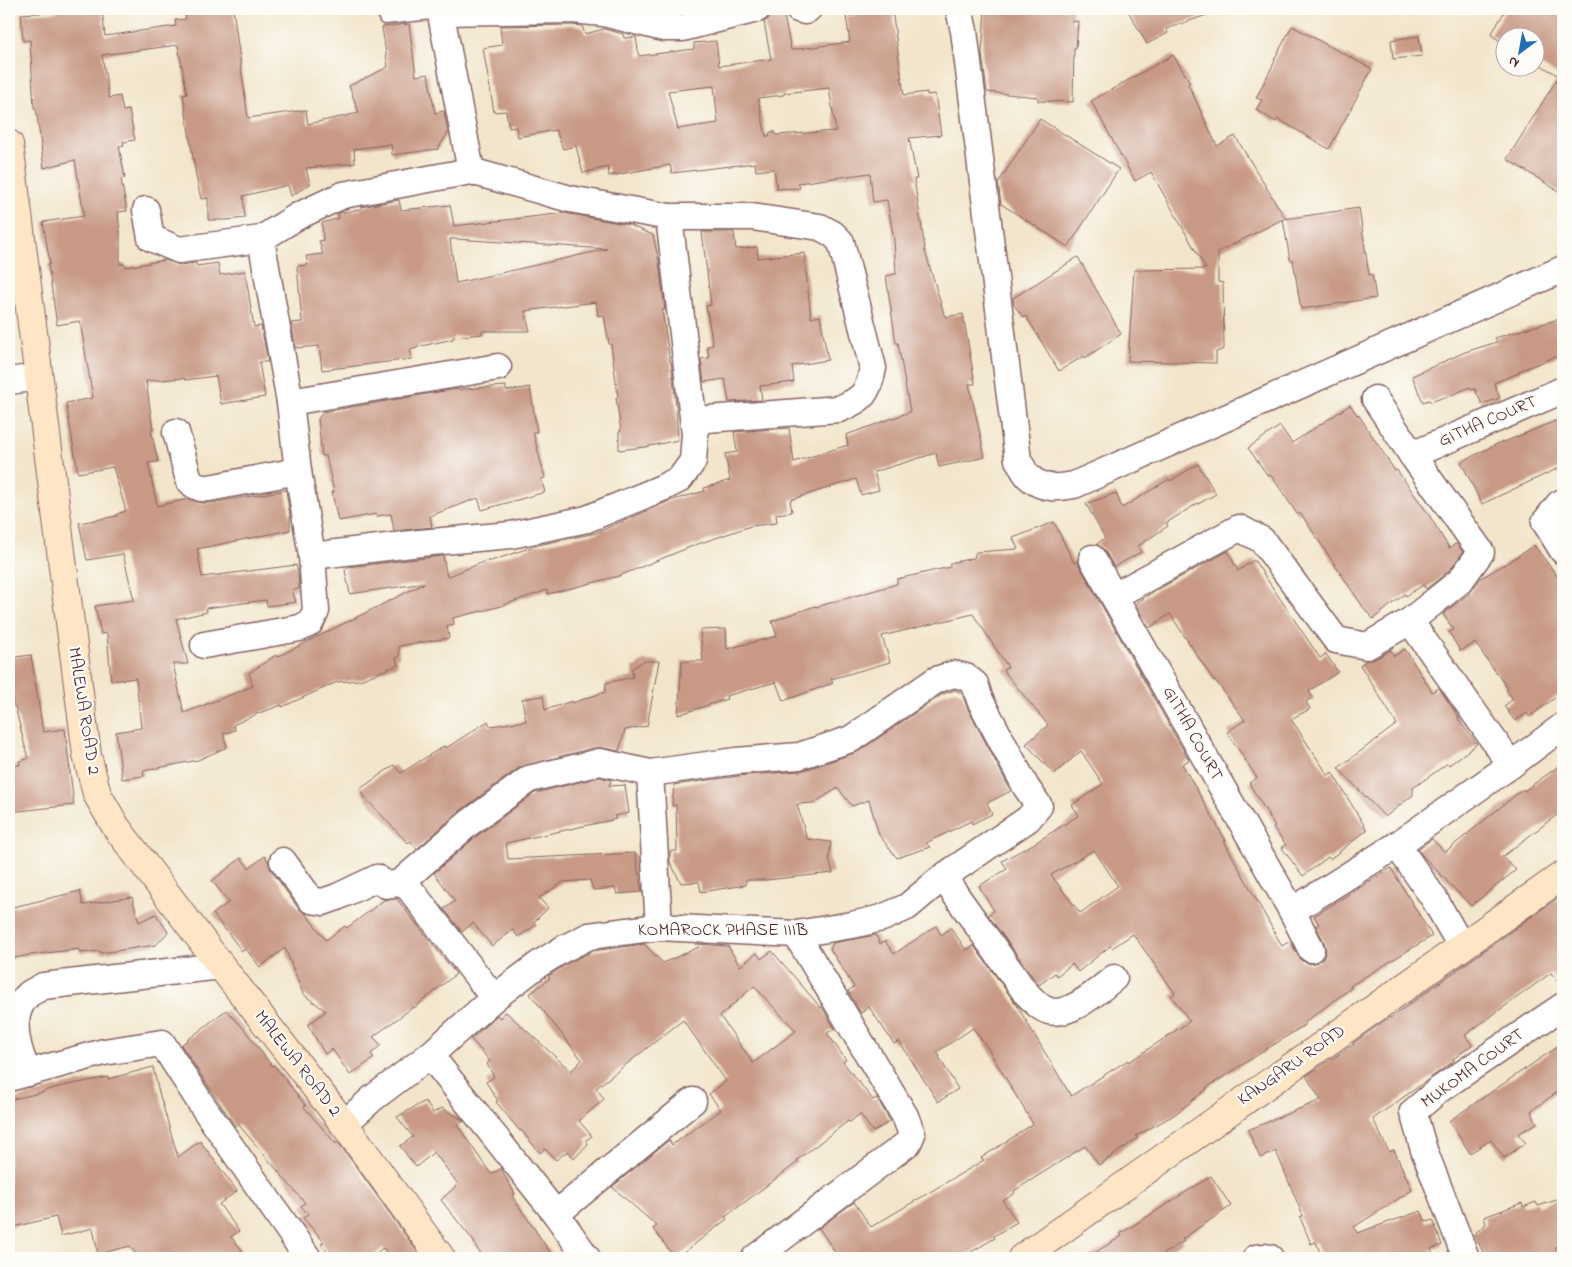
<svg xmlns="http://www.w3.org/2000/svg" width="1572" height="1267" font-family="'Indie Flower',sans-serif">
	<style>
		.building { fill: #c89a86; fill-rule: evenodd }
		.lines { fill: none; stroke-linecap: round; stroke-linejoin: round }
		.lane-casing { stroke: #856463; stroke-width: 15 }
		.street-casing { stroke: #856463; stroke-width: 29 }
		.secondary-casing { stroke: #856463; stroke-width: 30 }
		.lane { stroke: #fff; stroke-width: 12 }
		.street { stroke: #fff; stroke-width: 26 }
		.secondary { stroke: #fde5c5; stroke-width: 28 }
		.labels { text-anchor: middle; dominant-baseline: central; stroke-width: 4.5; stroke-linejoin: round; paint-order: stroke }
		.street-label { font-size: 18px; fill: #4a1f2b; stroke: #fdfcf7 }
	</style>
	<rect width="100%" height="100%" fill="#fdfcf7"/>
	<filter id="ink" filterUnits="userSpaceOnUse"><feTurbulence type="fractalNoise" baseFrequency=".02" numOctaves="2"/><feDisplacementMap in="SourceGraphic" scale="10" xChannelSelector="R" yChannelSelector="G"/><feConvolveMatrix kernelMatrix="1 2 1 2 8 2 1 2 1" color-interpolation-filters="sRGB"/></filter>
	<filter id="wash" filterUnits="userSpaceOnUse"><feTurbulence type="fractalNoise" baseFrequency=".0096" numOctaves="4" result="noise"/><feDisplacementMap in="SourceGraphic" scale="20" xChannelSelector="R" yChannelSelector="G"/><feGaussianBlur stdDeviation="1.12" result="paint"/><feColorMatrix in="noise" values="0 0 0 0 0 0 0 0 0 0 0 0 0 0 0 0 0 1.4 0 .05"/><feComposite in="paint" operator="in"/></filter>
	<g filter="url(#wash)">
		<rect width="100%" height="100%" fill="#f2e5cb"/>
		<g id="blocks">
			<g class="building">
				<path d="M57,9H102L105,36L176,26L175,20L186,19L184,9H233L248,118L306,110L308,124L359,113L349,86L388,67L382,27L409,24L416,76L428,74L435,113L444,111L448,133L438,149L392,155L391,144L354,149L355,163L306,168L310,184L291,196L288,185L243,196L245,218L226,220H208V198L201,199L196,176L183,95L187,94L178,45L102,55L109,98L120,96L123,111L129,110L135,140L123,142L124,145L119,146L125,178L121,179L127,211L118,212L120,234V264H125L126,267L165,260L180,265L196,263L197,266L218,263L220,275L245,271L254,327L261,326L268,362H259L265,397L221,404L216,376L185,380V378L146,381L153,430H151L158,462L148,463L157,506L188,499L201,503H212L286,490L290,517V530L197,549L202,577L296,565L298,572L299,589L292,590L296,602L267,606L266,600L206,608L207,612L176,619L188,664H173L184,713L253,686L249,673L276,655L277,657L425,583L350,594L345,570L348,567L443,556L447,577L488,560V562L538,545L596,533L669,501L705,491L704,488L730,480L725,454L737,452L734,432L789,428L794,462L848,445L846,435L910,412L898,343H896L886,276L896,274L894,240L887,200L873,202L870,173L798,183L800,188L777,189L774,169L756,171L755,163L672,173L670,165L609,176L608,167L583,173L576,146L563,149L556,130L518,137L516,127L509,128L506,111L494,112L483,48L502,45L500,26L572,25L582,26L585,34L604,29L623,34L624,38L636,37L639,56L694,49V43L716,41L719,66L771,59L764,22L768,19L771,14L783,11L791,50L850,42L846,16L857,15L856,9H892L904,95L927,92V95L935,94L941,135L909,138L917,179H914L925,248H924L945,317L963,314L975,384H969L985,457L939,467L936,453L874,472L879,490L861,495L856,479L790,500L792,512L776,514L777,523L751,526L695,545L619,576L548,594L547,590L498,607L453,618L454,624L447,626L449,638L399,646V657L396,658L398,665L360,680L337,682L282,707V705L259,713L233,725L235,730L223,734L227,747L198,760L143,771L144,776L122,779L116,732L141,728L136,678L111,681L107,633L101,634L95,606L134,600L123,554L87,560L79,523L117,516V514L126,511L113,467L78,473L66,403L93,398L80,321L57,325L48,264H50L43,222L84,216L75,160L44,168L36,108H34L30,40L23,41L21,14L57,12ZM714,86L718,123L678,129L668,91ZM829,88L836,131L776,135L774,131L769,133L770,136H766L758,98L784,95V93Z"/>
				<polygon points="985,9 1073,9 1072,22 1078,21 1076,48 1074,48 1073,102 1038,101 1038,97 987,92 982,54"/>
				<polygon points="1127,9 1214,9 1215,12 1166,29 1168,33 1147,44"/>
				<polygon points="1506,9 1563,9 1563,194 1507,159 1559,76 1534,61 1534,38 1504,38 1504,43 1491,35"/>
				<polygon points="1292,26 1372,69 1329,149 1278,119 1276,122 1256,110 1262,100 1256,98 1275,61 1274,60"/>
				<polygon points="1419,36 1422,56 1393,59 1391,40"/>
				<polygon points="1173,55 1190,82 1188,84 1217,146 1235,136 1285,218 1284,219 1359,208 1369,275 1372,274 1376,298 1301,309 1293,260 1290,260 1283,219 1218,252 1218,282 1223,283 1224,349 1216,352 1216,363 1128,361 1134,270 1206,269 1151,172 1135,181 1091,101"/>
				<polygon points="1040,119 1119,169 1068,247 1001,204 998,183"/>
				<path d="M399,200L401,210L450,205L454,226L565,213L629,225L653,235L659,262L665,310H662L670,362H671L676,405L678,440L645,447L619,450V432L621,431L616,398L618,397L611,344H609L604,315L598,316L596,302L525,311L530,331H482V334L453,337V339L417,347V348L410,350L412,359L322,370L319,346L296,348L291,323L302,322L297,266L308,265L306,256L323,254L319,241L323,240L322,223L339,218L338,214L339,213L361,209V207ZM450,239H456L607,249L456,283Z"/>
				<polygon points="702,232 734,232 736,249 757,247 758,258 804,253 811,318 820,316 828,360 792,366 794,382 760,386 762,400 729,402 725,379 704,382 701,359 709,358 707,346 713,345 706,306 711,305"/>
				<polygon points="1078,257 1121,334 1085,358 1084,356 1059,371 1026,316 1023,317 1014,305 1013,298"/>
				<polygon points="1559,319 1563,330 1563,354 1519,371 1519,373 1494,383 1500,398 1482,404 1475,389 1471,390 1470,387 1445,398 1444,397 1431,402 1429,400 1423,402 1412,376 1465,352 1497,342 1495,338"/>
				<polygon points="506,386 506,391 530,387 537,432 533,432 545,478 541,479 545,492 482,510 478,498 430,516 432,527 394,531 391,514 377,516 376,514 338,521 332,492 334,492 326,456 322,456 318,419 323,412 450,390"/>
				<polygon points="1350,405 1357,415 1358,414 1395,471 1397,470 1429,515 1449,548 1457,543 1463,552 1449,571 1426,589 1423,585 1406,596 1405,594 1373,619 1363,607 1301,514 1297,514 1273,478 1270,475 1268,476 1248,448 1280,426 1292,443"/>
				<polygon points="1563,418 1563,466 1482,504 1461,462 1503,441 1504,442"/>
				<polygon points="1198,464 1216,494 1198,504 1198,503 1166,523 1168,526 1138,546 1141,552 1114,567 1105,551 1097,544 1105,538 1086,504 1116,493 1122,508 1169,479 1170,481"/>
				<path d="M1054,522L1074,563L1078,560L1079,565L1178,741L1189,760L1182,764L1226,841H1224L1282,946L1290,941L1298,956L1302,961L1311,964L1318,962L1324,957L1326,949L1324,942L1316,926L1319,924L1314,916L1391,868L1432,936L1350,986L1351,988L1305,1022L1306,1024L1206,1088L1207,1089L1174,1115L1136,1136L1138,1138L1099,1165L1085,1146L1014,1191L1015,1193L1003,1201L1017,1222L994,1236L995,1238L961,1258H839L819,1228L854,1202L871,1227L984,1160L981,1158L1033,1124L987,1047L973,1028L937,1052L940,1056L939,1057L958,1089L938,1102L899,1041L894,1044L869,1007L861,1013L848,991L854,987L830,949L833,943L876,935L880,944L885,941L894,954L936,926L941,935L951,928L966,950L974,946L1016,1004L1071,1096L1128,1060L1129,1062L1190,1021L1171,996L1175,993L1133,934L1112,948L1110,946L1078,972L1072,964L1057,976L1055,973L1039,985L988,915L994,911L979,886L1007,869L1002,861L1035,843L1079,815L1072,805L1103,784L1081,751L1054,774L1026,744L1048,725L1003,670L1008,667L973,614L882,636L890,662L831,679L833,683L783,701L776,682L726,696L727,699L678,715L682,661H703L700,630L726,629L727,649L777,636L772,621L815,606L816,607L897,584V579L950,567V563L974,558L976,552L1018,549L1013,538ZM1094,850L1118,886L1080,913L1051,875Z"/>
				<polygon points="1534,545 1563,584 1563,692 1529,717 1527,713 1515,721 1504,706 1513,699 1506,690 1508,689 1475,643 1460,651 1449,632 1454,630 1443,614 1470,593 1481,578 1509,562"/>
				<polygon points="1228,551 1238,571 1254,560 1320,658 1326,654 1338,672 1309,691 1313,698 1306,701 1310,709 1291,719 1328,775 1332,772 1367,830 1330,859 1328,857 1303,876 1282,848 1286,845 1273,827 1275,826 1249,783 1257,778 1227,732 1245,720 1215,680 1214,681 1170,614 1149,628 1135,604 1153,592"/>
				<polygon points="1405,649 1432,692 1439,688 1459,718 1458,719 1477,744 1449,765 1448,763 1413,788 1413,795 1385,817 1338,768 1397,724 1360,665 1367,660 1375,659 1391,650 1394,656"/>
				<polygon points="31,655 43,732 65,729 74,805 9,812 9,766 20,765 19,761 28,759 15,706 13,706 11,689 9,689 9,658"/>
				<polygon points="644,661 659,661 647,726 625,730 619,751 597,747 520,767 460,811 417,849 411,841 408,843 366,799 360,789 394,765 401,773 444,746 446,748 488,721 490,726 526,721 522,699 543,696 545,710 572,701 572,703 605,692 606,683 633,677 632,668"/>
				<polygon points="955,690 962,693 967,707 1011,791 987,803 992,814 972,824 971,821 926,843 930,847 897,858 879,835 869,800 852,806 838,788 814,803 797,804 807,839 831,842 829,858 833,873 766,880 745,880 746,885 701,892 699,882 681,883 670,862 670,851 677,851 676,805 672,806 674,785 738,776 800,771 811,768 859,751 943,694"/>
				<polygon points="1563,763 1563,810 1502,857 1516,870 1471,906 1422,855 1418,849 1432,839 1445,852 1523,789 1524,791"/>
				<polygon points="600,777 611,780 609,786 625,785 629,813 614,816 616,819 506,843 508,859 635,853 642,892 617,894 615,888 593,890 590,880 563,882 539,898 548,908 534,922 536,925 518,937 513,930 492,946 473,923 462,932 444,909 455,901 434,873 478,835 535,793"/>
				<polygon points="265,856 268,861 271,870 299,909 305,913 326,940 345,926 347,928 384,900 397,899 456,974 414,1008 413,1007 373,1037 381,1045 371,1054 374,1058 350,1075 332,1049 325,1054 308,1025 326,1011 303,994 285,948 260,967 246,949 242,951 213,914 229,902 212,881 241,858 249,868"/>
				<polygon points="80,891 83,905 132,897 139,922 156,914 168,932 156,945 101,953 100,951 80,953 79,949 30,955 9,959 9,908"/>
				<polygon points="1563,894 1563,988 1551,973 1465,1035 1472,1045 1453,1059 1454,1061 1373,1119 1389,1152 1394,1150 1412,1190 1354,1227 1357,1233 1421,1211 1426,1222 1433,1220 1442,1245 1431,1249 1434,1258 1322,1258 1316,1242 1311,1244 1300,1217 1303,1216 1276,1151 1260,1158 1248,1130 1321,1100 1306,1076 1354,1044 1353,1043 1390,1017 1390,1018"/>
				<path d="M644,944L663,963L699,947L696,944L728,946L740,966L757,953L761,959L772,951L821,1008L822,1007L835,1029L827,1033L846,1060L843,1062L873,1100L877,1098L890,1121L873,1132L860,1114L850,1122L848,1121L797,1160L798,1162L725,1217L727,1219L677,1258H675L653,1229L657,1226L612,1187L669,1140L672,1145L721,1110L709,1094L726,1081L683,1020L596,1088L604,1099L579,1121L592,1136L586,1140L588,1144L574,1159L568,1151L556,1160L545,1149L540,1153L521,1130L520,1131L496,1102L498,1101L486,1082L494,1077L487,1064L490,1061L471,1039L497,1015L500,1018L506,1012L571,1071L582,1060L530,994L550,978L548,976L570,962L593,951ZM754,986L796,1031L753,1063L720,1016Z"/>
				<polygon points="226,1010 244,1029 272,1066 274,1065 306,1106 304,1107 336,1144 337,1142 341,1146 422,1258 391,1258 383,1248 370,1258 332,1258 321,1244 324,1242 303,1218 308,1214 301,1206 305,1203 238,1124 235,1126 181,1045"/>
				<polygon points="1563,1043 1563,1088 1531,1111 1537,1123 1518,1134 1526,1143 1504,1158 1491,1140 1470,1153 1449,1121"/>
				<polygon points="153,1067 158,1089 178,1157 200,1141 237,1191 219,1204 239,1231 231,1237 242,1250 232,1258 139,1258 130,1246 98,1254 93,1228 61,1236 56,1217 9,1228 9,1100 44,1092 44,1091 58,1087 108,1077 108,1079"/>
				<polygon points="425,1101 433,1113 442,1108 461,1119 464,1121 457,1125 491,1174 501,1169 515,1194 512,1196 554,1258 484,1258 474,1244 475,1243 441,1200 458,1184 434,1152 416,1167 400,1146 413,1137 397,1117"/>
				<polygon points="1211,1176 1231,1206 1182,1239 1184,1241 1157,1258 1086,1258 1122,1236 1120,1234"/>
				<polygon points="1563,1198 1563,1244 1555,1246 1560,1258 1486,1258 1474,1234 1486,1224 1484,1217 1522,1203 1523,1207 1536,1202 1538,1206"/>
			</g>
		</g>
	</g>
	<g filter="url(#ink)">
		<use href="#blocks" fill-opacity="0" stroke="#856463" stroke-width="1"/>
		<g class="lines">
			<g class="lane-casing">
				<polyline id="lane" points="385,18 441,12"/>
			</g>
			<g class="street-casing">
				<g id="street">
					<polyline points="440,9 471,171"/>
					<polyline points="798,9 805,11 808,9"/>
					<path d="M959,9L964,31L1018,460C1022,465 1024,473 1029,477C1043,490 1058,488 1074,485L1563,269"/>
					<polyline points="441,12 573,10 603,13 663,28 683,28 757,9"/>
					<path d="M146,210L151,238L179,250L261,239L298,216L343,195L471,171L570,199L669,217H752L820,227L833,234L841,242L873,368C868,394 863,399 839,409L694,420"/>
					<polyline points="9,381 38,377"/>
					<polyline points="290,402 498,367"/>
					<polyline points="176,432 189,480 194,485 201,488 209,488 298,471"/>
					<polyline points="1412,455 1563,390"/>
					<polyline points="1563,502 1559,504 1545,522 1563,551"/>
					<polyline points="312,556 420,543 511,535 587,519 662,488 680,479 693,461 695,434 669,217"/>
					<polyline points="1092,558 1292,911 1311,949"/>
					<polyline points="1114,596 1239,528 1262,540 1336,640 1367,646 1410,621 1460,581 1481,552 1412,455 1375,399"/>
					<polyline points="1410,621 1511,765"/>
					<polyline points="204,645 300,628 310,623 316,611 312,556 298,471 290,402 261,239"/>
					<polyline points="650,773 659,927"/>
					<polyline points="1397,845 1435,900 1461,946"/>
					<polyline points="283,861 311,900 323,902 337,897 377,878 386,885 400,883 409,888 494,998"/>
					<path d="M943,877L1025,992C1032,999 1039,1008 1049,1011C1070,1017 1099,990 1114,978"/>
					<polyline points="1292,911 1397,845 1511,765 1563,726"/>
					<polyline points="430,1055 556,1214 587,1258"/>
					<path d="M28,1073C17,1049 6,1015 29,994C33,991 39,989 43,986L221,966"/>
					<polyline points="9,1078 104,1052 162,1043 202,1105 308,1258"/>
					<polyline points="344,1124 373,1098 430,1055 494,998 539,964 563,949 589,936 659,927 796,934 852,925 882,918 907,907 943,877 1028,819 1039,806 1026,787 980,700 975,684 966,677 954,674 936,680 851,739 799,756 736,761 650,773 600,762 529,779 469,823 400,883"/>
					<polyline points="556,1214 693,1101"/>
					<polyline points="755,1258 908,1143 912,1134 905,1116 796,934"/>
					<polyline points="1256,1258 1265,1257 1270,1258"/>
					<polyline points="1466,1258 1424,1150 1413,1112 1440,1089 1563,1006"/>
				</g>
			</g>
			<g class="secondary-casing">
				<g id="secondary">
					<polyline points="9,144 87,755 97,794 116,827 221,966 344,1124 441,1258"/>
					<polyline points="1022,1258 1563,875"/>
				</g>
			</g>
			<use href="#lane" class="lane"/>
			<use href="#street" class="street"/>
			<use href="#secondary" class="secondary"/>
		</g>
	</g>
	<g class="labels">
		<g class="street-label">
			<text transform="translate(1488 422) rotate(-23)">GITHA COURT</text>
			<text transform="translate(83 711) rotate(81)">MALEWA ROAD 2</text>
			<text transform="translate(1192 734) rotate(61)">GITHA COURT</text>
			<text x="723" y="931">KOMAROCK PHASE IIIB</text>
			<text transform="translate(297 1064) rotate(52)">MALEWA ROAD 2</text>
			<text transform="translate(1292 1066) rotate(-35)">KANGARU ROAD</text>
			<text transform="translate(1473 1069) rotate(-36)">MUKOMA COURT</text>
		</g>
	</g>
	<rect width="1572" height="1267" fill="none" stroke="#fdfcf7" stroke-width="30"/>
	<g transform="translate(1520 52) rotate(212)"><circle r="24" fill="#fdfcf7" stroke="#b5a4a5"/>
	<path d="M0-4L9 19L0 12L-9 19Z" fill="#1f6fb2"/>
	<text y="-8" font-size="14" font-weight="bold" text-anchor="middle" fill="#4a1f2b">N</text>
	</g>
</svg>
